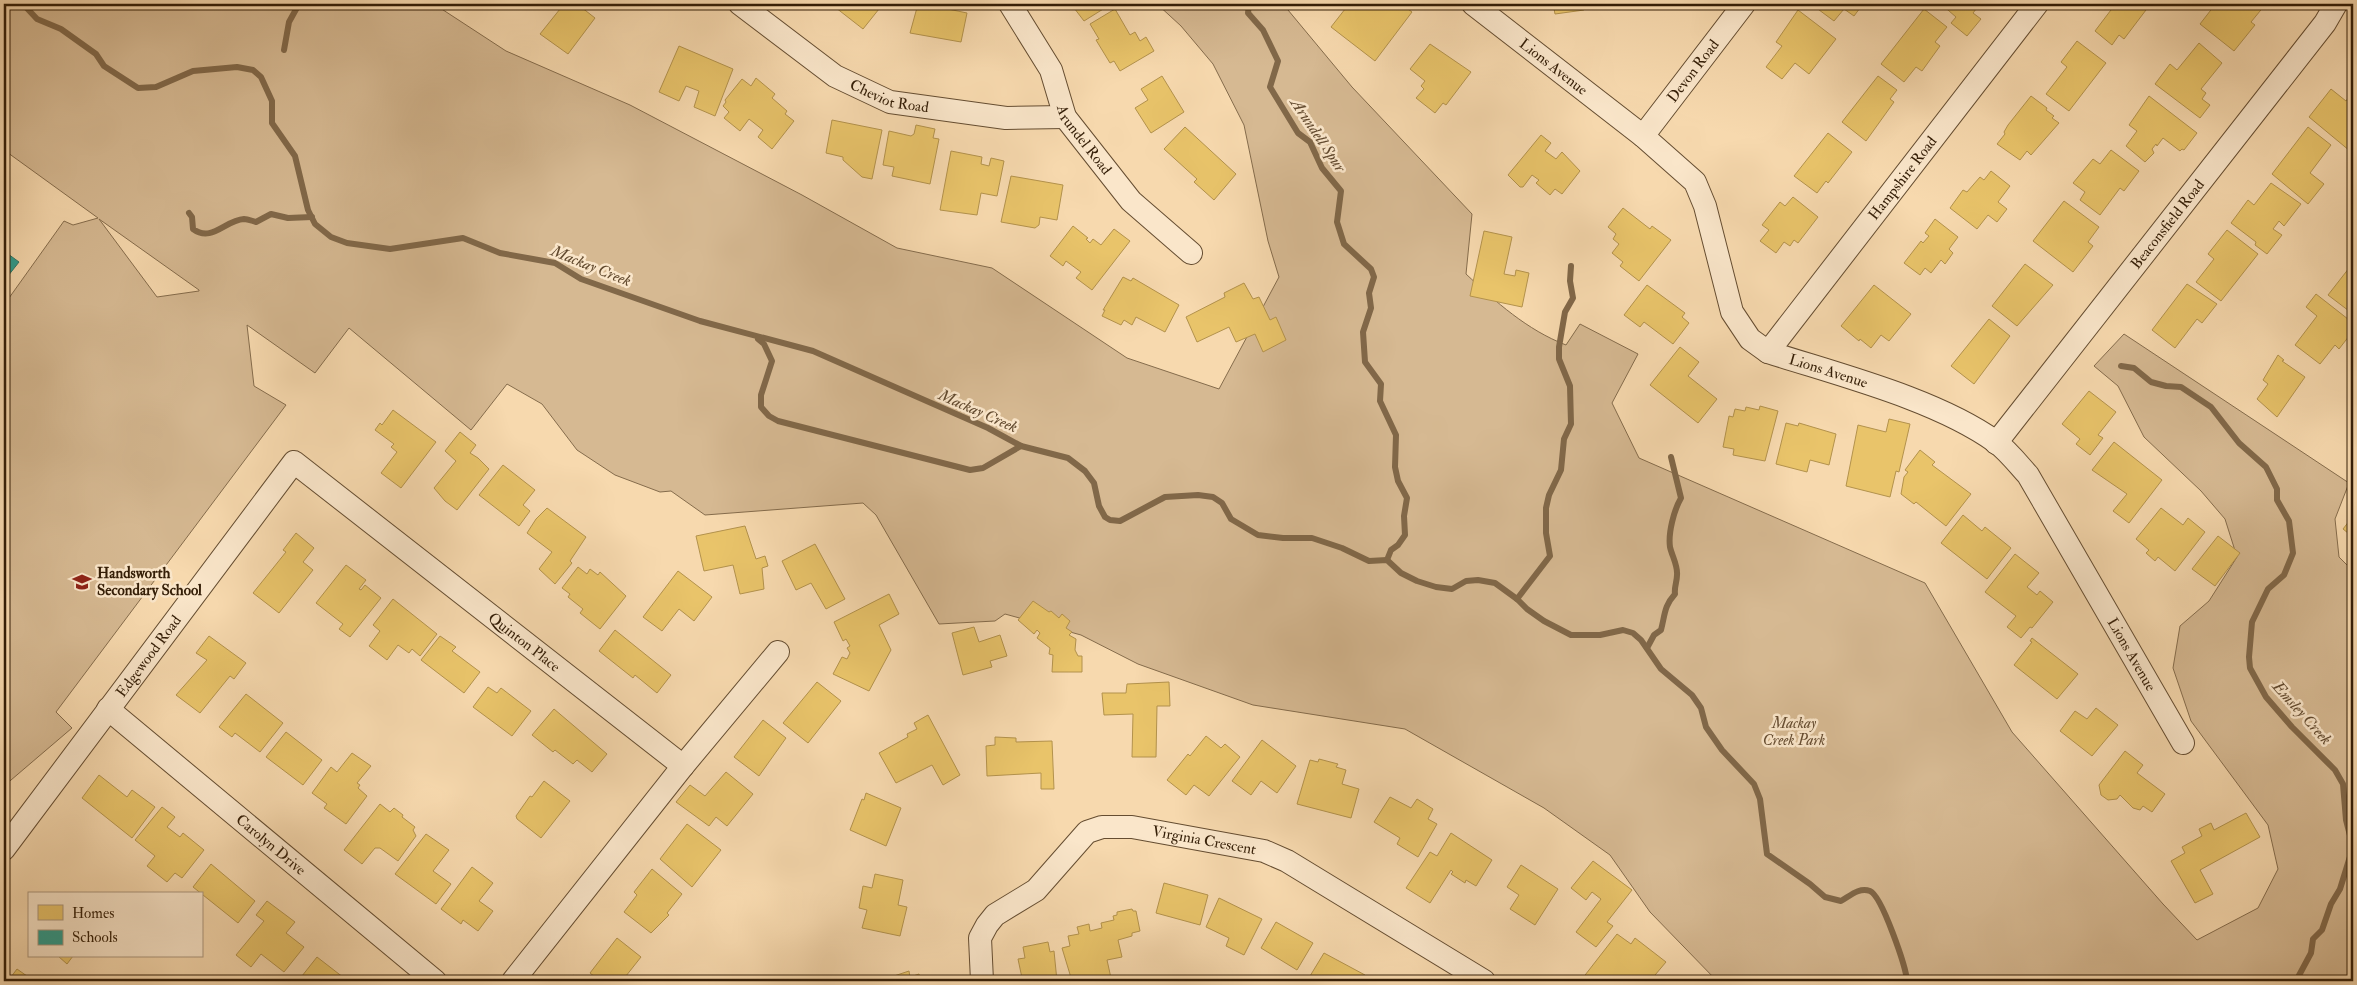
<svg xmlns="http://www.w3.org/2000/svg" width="2357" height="985" font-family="'IM FELL Double Pica',serif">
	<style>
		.green { fill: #d6b992; stroke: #856c4c; fill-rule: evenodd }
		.homes { fill: #e9c46a; stroke: #b3924c }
		.schools { fill: #2a9d8f; stroke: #2d7766 }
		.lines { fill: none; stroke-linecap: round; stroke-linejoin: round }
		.stream { stroke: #816849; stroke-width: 6 }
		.minor-casing { stroke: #654d31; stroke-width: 24 }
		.minor { stroke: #fae6ca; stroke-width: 22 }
		.labels { text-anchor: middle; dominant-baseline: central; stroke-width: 5; stroke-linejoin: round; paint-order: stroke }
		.street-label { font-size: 15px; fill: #341e07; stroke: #fae6ca }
		.poi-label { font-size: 15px; font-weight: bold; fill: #341e07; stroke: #fae6ca; text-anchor: start }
		.park-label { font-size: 15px; font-style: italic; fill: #654c31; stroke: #fae6ca }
		.water-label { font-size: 16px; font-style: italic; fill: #61492e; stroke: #fae6ca }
	</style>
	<rect width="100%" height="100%" fill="#f7d9ae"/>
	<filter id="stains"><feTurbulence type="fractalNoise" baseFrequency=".004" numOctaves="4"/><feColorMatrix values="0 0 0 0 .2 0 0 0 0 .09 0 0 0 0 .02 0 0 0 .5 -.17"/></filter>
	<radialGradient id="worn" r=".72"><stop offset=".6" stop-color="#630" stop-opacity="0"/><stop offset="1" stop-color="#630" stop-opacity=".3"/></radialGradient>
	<path class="green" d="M4,4H434L506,51L630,105L802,195L897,248L992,268L1127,358L1219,389L1279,277L1268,241L1244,125L1213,64L1181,26L1157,4H1283L1352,87L1472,214L1466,274C1496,302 1527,330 1566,345L1580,324L1638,354L1612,403L1639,458L1925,583L2012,732L2163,904L2197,940L2258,908L2278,869L2268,825L2191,721L2173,668L2180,626L2209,601L2237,557L2225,519L2201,491L2144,437L2118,386L2094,366L2124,334L2349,483L2335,519L2339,557L2353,571V981H1717L1650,912L1610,855L1544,808L1405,729L1253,705L1138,664L1081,635L1005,614L995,621L939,624L876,515L863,503L705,515L671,491L660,492L615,475L577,450L542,404L507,384L471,430L349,328L315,373L247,325L254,386L286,405L56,712L72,728L4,786V305L64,221L73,225L98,218L4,150ZM99,219L199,290V291L157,297Z"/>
	<g class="homes">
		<polygon points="564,4 583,4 581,7 595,18 568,54 540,34"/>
		<polygon points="831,4 879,4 876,7 879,9 863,29"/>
		<polygon points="918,4 948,7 948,9 967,13 961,42 910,33"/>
		<polygon points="1071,4 1106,4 1108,6 1084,21"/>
		<polygon points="1349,4 1380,4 1385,7 1388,4 1401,4 1412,12 1375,61 1331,27"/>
		<polygon points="1553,4 1583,4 1584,10 1555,14"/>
		<polygon points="1811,4 1863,4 1854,16 1844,9 1834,21"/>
		<polygon points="1941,4 1980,4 1973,13 1981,19 1967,36 1951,23 1956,17"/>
		<polygon points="2112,4 2147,4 2149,6 2124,39 2119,35 2112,45 2095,31 2114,6"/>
		<polygon points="2220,4 2265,5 2251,22 2255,25 2234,51 2200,24 2214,6 2217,8"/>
		<polygon points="1115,9 1130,35 1135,32 1140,41 1146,37 1154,51 1120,71 1114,61 1110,63 1096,40 1099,39 1090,24"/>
		<polygon points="1924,9 1947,27 1935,42 1940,46 1922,71 1916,67 1904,82 1881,64"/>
		<polygon points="1798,10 1836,39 1809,74 1795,63 1782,79 1766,67 1782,46 1776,42"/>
		<polygon points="2077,41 2106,63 2069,111 2046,94 2067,67 2061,62"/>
		<polygon points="2199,43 2222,63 2201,89 2206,93 2202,99 2210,105 2200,118 2155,84 2170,64 2177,70"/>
		<polygon points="1430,44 1471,72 1446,105 1443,103 1435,113 1416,98 1424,89 1421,86 1425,81 1410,69"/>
		<polygon points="679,46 733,69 715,116 694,107 699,91 686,86 679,101 659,92"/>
		<polygon points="1162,76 1184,112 1151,133 1135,108 1148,100 1141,89"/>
		<polygon points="1878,76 1897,90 1890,99 1894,102 1866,141 1842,122"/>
		<polygon points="756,78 775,94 772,98 787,111 785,114 794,121 772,149 758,137 763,130 749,119 740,131 724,118 729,112 723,106 726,102 725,100 742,79 751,86"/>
		<polygon points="2331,89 2346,101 2348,98 2353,102 2353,147 2350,151 2309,117"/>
		<polygon points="2031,96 2047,108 2046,110 2054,116 2052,118 2059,123 2031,155 2027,151 2020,160 1997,144 2005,134 2004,132 2008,125"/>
		<polygon points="2149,96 2197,133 2184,150 2182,149 2180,151 2163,138 2157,146 2156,144 2152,149 2154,153 2145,162 2126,146 2137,131 2129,125"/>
		<polygon points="832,120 882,130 872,179 862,177 843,160 843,157 826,153"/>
		<polygon points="916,125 935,129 933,138 939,139 930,184 892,176 894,167 883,165 889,131 911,136 914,134"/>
		<polygon points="1185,127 1236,174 1214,200 1194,182 1197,179 1164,149"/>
		<polygon points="2308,127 2331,145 2310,173 2324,184 2308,204 2272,174"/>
		<polygon points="1828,133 1852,152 1828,183 1826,181 1817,193 1794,176"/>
		<polygon points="1541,135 1551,143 1545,151 1556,159 1562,152 1580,171 1562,194 1555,189 1550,195 1536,183 1539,180 1532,175 1523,187 1520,187 1508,175"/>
		<polygon points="2111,150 2139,171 2124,191 2120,188 2100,215 2080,200 2085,192 2073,183 2093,159 2100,164"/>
		<polygon points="951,151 982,157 981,164 989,166 991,158 1004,161 997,196 981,193 977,215 940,210"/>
		<polygon points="1991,171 2010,186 1998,202 2007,209 1997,222 1988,215 1977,229 1950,208 1963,190 1967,192 1980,177 1984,180"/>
		<polygon points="1011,176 1063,185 1057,220 1040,217 1039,225 1035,228 1001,222"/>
		<polygon points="2271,183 2301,204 2284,226 2279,221 2273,229 2282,235 2267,254 2255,245 2256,242 2231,223 2248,200 2254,205"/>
		<polygon points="1793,197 1818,217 1798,243 1794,240 1790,246 1784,242 1776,253 1760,241 1769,230 1762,225 1780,202 1785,206"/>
		<polygon points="2064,201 2099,227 2088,242 2093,246 2073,272 2033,241"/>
		<polygon points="1623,208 1650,229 1652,226 1671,240 1639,281 1620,266 1623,262 1612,253 1619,244 1613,239 1616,234 1608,227"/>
		<polygon points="1935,219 1958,237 1949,249 1953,253 1945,264 1941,260 1931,273 1925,268 1920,275 1904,263 1921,241 1923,243 1929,236 1925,233"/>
		<polygon points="1073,226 1088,238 1086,239 1090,243 1093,239 1101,245 1114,229 1130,241 1092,290 1076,278 1081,272 1066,261 1063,266 1050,256"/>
		<polygon points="2227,230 2258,254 2221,301 2196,282 2214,259 2208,254"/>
		<polygon points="1484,231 1512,237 1504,274 1515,276 1516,270 1529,273 1522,307 1470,296"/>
		<polygon points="2353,263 2353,314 2328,295"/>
		<polygon points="2025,264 2053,285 2017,326 1992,306"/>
		<polygon points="1123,277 1131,281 1133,278 1179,305 1165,332 1136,317 1132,325 1124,320 1121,325 1102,316 1105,310 1103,310"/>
		<polygon points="1244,283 1253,299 1259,297 1270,320 1276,317 1286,340 1263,352 1255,334 1236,342 1229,327 1197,342 1186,317 1225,297 1224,293"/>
		<polygon points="2187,284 2217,304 2202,323 2197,319 2175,348 2152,330"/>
		<polygon points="1647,285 1685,313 1682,317 1689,323 1673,344 1644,322 1640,327 1624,315"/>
		<polygon points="1874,285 1911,314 1889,341 1881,335 1871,348 1860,339 1859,341 1841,326"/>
		<polygon points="2316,294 2353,323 2353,331 2339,349 2335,345 2320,364 2295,345 2317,316 2306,307"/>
		<polygon points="1989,319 2010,336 1974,384 1951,366"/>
		<polygon points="1680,347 1699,362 1688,376 1717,399 1698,423 1650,385"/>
		<polygon points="2278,355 2284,360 2282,361 2305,377 2277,417 2257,399 2268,384 2263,380"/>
		<polygon points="2089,391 2116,412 2098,435 2103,438 2090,455 2076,444 2080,439 2062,424"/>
		<polygon points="1760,406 1778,411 1765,461 1733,455 1734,449 1723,447 1729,416 1733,417 1735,409 1745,411 1746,407 1759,410"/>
		<polygon points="393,410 436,442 401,488 381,473 397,452 391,447 394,444 375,430 380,423 382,425"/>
		<polygon points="1889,419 1910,424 1899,472 1896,471 1890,497 1846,486 1858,425 1886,432"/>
		<polygon points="1786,423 1798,426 1799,423 1836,434 1829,465 1810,460 1807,472 1776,464"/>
		<polygon points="460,432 476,445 470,453 478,458 489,469 457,510 445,501 434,488 456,461 445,451"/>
		<polygon points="2114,442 2162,480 2129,523 2113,511 2127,494 2092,470"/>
		<polygon points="1920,450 1935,462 1932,465 1971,494 1946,526 1916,502 1914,504 1901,494 1904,477 1908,472 1905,470"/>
		<polygon points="503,465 535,490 523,505 530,511 519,526 479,495"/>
		<polygon points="547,508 586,537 570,561 572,563 555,584 539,569 552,552 527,533 536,519"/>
		<polygon points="2161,508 2183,525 2188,518 2205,532 2175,571 2158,557 2155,561 2146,553 2149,550 2136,539"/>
		<polygon points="1963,515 1982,531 1985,527 2011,548 1987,579 1941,543"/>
		<polygon points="2353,516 2353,537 2343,529"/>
		<polygon points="745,526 756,559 765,556 768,566 762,568 764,589 740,594 733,565 704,571 696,536"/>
		<polygon points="296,533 314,548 303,562 313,570 279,613 253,593 286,552 283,550"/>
		<polygon points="2218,536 2240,553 2215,586 2192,569"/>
		<polygon points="815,544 845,599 826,609 811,583 796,590 782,561"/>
		<polygon points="2015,554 2039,573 2027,587 2037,595 2040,591 2053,602 2032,628 2030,627 2021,638 2007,627 2016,616 1985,592"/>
		<polygon points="346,565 366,580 359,589 361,590 365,585 381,598 350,637 339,629 343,624 316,603"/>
		<polygon points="578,567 587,574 590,569 598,575 600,572 626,596 600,629 580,613 583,609 568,597 570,594 562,588"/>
		<polygon points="678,571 712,597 694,621 679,609 662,631 643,617"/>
		<polygon points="889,594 899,614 879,625 891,650 869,691 833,674 842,657 847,659 850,653 847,648 850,646 846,639 843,641 834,622"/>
		<polygon points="393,599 437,634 420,656 412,649 409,653 398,645 387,660 369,646 380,631 373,625"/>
		<polygon points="1033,601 1049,612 1051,611 1059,618 1062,614 1070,621 1066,628 1072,632 1069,635 1076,639 1075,650 1078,656 1082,656 1082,672 1052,672 1053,655 1049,654 1050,648 1037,638 1040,633 1037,630 1034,634 1018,620"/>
		<polygon points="974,627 979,642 1000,635 1007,656 990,661 992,667 963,675 952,633"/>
		<polygon points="615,630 671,675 657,693 635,675 633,678 599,651"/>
		<polygon points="209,636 246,663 234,679 230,676 200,713 176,695 207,660 196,653"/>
		<polygon points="440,636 456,647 452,651 480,672 464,693 421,660"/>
		<polygon points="2032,638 2078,674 2057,699 2014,665 2032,642 2030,641"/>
		<polygon points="817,682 841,701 808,743 783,723"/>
		<polygon points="1169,682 1170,706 1157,706 1156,757 1132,757 1133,714 1104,715 1102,693 1126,693 1127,684"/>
		<polygon points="488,687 497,693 501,688 531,711 512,736 473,707"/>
		<polygon points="246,694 283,723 260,752 235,733 232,737 219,727"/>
		<polygon points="2096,708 2118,725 2092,756 2060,731 2075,711 2087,719"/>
		<polygon points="554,709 607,754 592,772 577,760 573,764 555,750 553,752 532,735"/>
		<polygon points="928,715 960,775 943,785 932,765 896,783 879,753 908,737 907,734 917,729 914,723"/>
		<polygon points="763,720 786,738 759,776 734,757"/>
		<polygon points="286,732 322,760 303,785 266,757"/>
		<polygon points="1206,736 1221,748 1225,744 1240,757 1209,796 1194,785 1186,795 1167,780 1188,754 1190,756"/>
		<polygon points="995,737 1016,738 1016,742 1052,741 1054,789 1041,789 1041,773 987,776 986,746 995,745"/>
		<polygon points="1262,740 1296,766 1277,793 1261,781 1251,795 1232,781"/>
		<polygon points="2125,751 2143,765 2137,773 2165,794 2152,812 2143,806 2140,810 2133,808 2120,795 2117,799 2108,800 2101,795 2099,785"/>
		<polygon points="352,753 371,766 357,783 360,785 358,788 367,796 346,824 324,808 327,804 312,793 331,767 337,772"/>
		<polygon points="1319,759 1338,764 1336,767 1346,770 1342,784 1359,789 1351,818 1297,804 1310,760 1318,762"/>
		<polygon points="726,772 753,794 727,826 716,817 709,826 676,802 690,785 705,796"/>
		<polygon points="99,775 127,797 132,790 155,807 132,838 82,798"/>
		<polygon points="544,781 570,801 541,838 517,819 516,816 530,796 532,797"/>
		<polygon points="866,793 901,808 886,846 850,830 862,799 864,800"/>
		<polygon points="1390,797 1411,808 1417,799 1433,809 1428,819 1437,824 1418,857 1397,844 1400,838 1374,822"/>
		<polygon points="380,804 390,812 394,808 403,815 402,817 415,827 413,830 416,836 398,861 380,848 375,848 362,864 344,850"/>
		<polygon points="162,807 175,817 167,827 180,837 183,833 204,850 182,878 175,873 167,882 147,866 155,856 135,840"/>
		<polygon points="2246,813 2260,837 2200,870 2213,894 2195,903 2171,861 2185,853 2182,847 2202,836 2199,829 2211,823 2214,830"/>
		<polygon points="687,824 721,850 692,887 660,859"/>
		<polygon points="1451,833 1492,860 1476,886 1466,880 1465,883 1451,874 1453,872 1451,870 1430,903 1406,888 1430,852 1437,856"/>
		<polygon points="426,834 449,850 433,871 451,884 436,904 395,874"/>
		<polygon points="1593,861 1632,890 1607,922 1613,926 1596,947 1576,932 1601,899 1592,892 1586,900 1571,888"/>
		<polygon points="211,864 255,901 238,923 193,887"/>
		<polygon points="1521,865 1558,889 1535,925 1510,909 1519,895 1507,887"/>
		<polygon points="472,867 493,883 479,901 493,911 478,931 463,920 461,924 441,909"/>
		<polygon points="652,869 682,894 667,913 669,915 651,933 624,912 637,895 634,892"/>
		<polygon points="875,874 903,880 898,905 907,907 900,936 862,928 867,910 859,908 863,886 872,888"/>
		<polygon points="1164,883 1208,895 1200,925 1156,913"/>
		<polygon points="1219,898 1262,919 1244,955 1226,946 1229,938 1206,927"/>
		<polygon points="267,901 295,922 286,933 304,947 284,972 261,954 251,967 236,955 264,921 256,915"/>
		<polygon points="1132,909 1133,911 1136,911 1140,931 1132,933 1132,936 1118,940 1122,957 1107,960 1111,978 1096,981 1072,981 1062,948 1070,946 1068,936 1079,934 1077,927 1089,924 1090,931 1102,928 1101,923 1114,920 1113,916 1117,915 1117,912"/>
		<polygon points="1276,922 1313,943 1297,970 1261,948"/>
		<polygon points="1617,934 1631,944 1635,938 1666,962 1650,981 1585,981 1582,979"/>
		<polygon points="617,938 641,957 622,981 600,981 590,973"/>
		<polygon points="1048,942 1050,952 1054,951 1057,981 1030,981 1029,977 1022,978 1018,959 1025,958 1023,947"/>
		<polygon points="1324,953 1365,975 1360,981 1307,981"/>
		<polygon points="58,956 73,956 67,964"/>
		<polygon points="317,957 348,981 298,981"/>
		<polygon points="17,969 34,981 38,976 44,981 8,981"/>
		<polygon points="909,971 910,977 919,974 921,981 895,981 894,976"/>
		<polygon points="573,975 581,981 568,981"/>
		<polygon points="947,976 948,981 925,981"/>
		<polygon points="1383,976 1391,981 1379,981"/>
	</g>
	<polygon class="schools" points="4,251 19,262 4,281"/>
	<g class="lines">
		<g class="stream">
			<path d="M23,4L37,19L61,29L96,54L104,66L138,88L156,87L193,71L237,67L253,70L261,77L272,101V123L295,156L308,210L315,224L331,237L347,243L390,249L463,238L500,253L555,263L581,279L700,321L813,351L988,428L1021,446L1068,458L1085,471L1094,483L1099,506L1105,517L1110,520L1120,521L1165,497L1198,495L1213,497L1222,503L1231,519L1258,535L1283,538H1312L1342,548L1369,561L1387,560L1401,573L1417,581L1436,587L1452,589L1466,581L1478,580L1495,583L1517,599L1527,609L1544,621L1571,635H1600L1623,630L1633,633L1641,640L1661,669L1692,695L1701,708L1706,727L1722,750L1754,784L1760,799L1767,854L1810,884L1825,897L1841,901C1850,896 1859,887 1870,891C1882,896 1906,967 1907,981"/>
			<polyline points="1249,4 1248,13 1263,30 1278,61 1270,87 1298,133 1310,142 1322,168 1341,191 1337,222 1344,244 1371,269 1374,277 1369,293 1371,308 1363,332 1365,362 1381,384 1380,401 1396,435 1395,467 1398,481 1407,498 1404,516 1405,535 1398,545 1391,550 1387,560"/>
			<polyline points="284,50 289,22 299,4"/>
			<path d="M189,213L192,217L193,229C212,243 225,220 244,219C248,219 252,221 256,222L271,214L288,218L312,217"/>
			<polyline points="758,339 764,344 772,361 761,395 761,407 769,416 778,421 970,470 983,468 1021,446"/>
			<polyline points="2121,366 2134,368 2151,382 2166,386 2181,387 2211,407 2239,443 2266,467 2277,489 2277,500 2289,521 2293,553 2284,575 2268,589 2252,622 2249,657 2250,668 2266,697 2292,727 2335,770 2343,784 2346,820 2353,847 2340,889 2331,904 2322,930 2313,939 2311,953 2296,981"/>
			<polyline points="1517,599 1550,556 1546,533 1546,508 1549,495 1561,470 1564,439 1571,424 1570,386 1559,359 1559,347 1565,312 1573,298 1570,281 1571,266"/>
			<path d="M1647,648L1654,635L1661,630C1665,615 1664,606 1675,594C1674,587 1677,582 1677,575C1678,566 1672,556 1670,547C1668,533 1674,510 1681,498L1671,457"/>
		</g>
		<g class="minor-casing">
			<g id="minor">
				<path id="s1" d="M740,4L835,76L890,102L1006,118L1065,117"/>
				<path id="s2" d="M1010,4L1051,70L1065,117L1131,201L1191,253"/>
				<path id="s3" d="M1473,4L1643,136L1695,182L1705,206L1732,312L1750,339L1768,352C1839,375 1936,399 1996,442C2008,451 2018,464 2028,475L2183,743"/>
				<path id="s4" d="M1643,136L1744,4"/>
				<path id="s5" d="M1768,352L2037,4"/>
				<path id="s6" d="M1996,443L2325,23L2336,4"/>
				<path id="s7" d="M108,709L435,981"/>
				<path id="s8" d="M4,849L294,462L683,766"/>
				<polyline points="513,981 683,766 778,652"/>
				<path id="s9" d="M982,981L980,938L987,925L995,915L1036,890L1087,832L1102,827H1132L1264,851L1287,861L1484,981"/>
			</g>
		</g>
		<use href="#minor" class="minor"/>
	</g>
	<defs>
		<g id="school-bare" transform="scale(1.5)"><path d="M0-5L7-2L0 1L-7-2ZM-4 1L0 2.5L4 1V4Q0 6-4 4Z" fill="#8f2418" stroke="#fae6ca" stroke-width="2.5" paint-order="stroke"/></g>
	</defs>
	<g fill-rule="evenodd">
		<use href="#school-bare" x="82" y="582"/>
	</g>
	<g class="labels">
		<g class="street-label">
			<text stroke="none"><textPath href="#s3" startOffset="102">Lions Avenue</textPath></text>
			<text stroke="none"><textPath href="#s4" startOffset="82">Devon Road</textPath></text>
			<text stroke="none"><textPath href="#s1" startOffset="178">Cheviot Road</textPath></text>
			<text stroke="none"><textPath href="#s2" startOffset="156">Arundel Road</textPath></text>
			<text stroke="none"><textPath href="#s5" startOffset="220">Hampshire Road</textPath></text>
			<text stroke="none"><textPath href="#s6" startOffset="278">Beaconsfield Road</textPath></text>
			<text stroke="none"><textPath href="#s3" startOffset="538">Lions Avenue</textPath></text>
			<text stroke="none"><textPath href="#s8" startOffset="776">Quinton Place</textPath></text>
			<text stroke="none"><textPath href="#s3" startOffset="974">Lions Avenue</textPath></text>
			<text stroke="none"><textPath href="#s8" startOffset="241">Edgewood Road</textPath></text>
			<text stroke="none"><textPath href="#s9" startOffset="315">Virginia Crescent</textPath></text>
			<text stroke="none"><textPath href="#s7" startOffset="212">Carolyn Drive</textPath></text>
		</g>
		<g class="poi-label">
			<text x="97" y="573">Handsworth<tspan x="97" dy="17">Secondary School</tspan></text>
		</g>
		<g class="park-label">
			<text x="1794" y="723">Mackay<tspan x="1794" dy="17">Creek Park</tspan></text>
		</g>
		<g class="water-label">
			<text transform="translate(1318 135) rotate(56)">Arundell Spur</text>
			<text transform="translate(591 266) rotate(22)">Mackay Creek</text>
			<text transform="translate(978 411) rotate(24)">Mackay Creek</text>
			<text transform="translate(2302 713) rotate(48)">Emsley Creek</text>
		</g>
	</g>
	<rect width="2357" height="985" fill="none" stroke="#f7d9ae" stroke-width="20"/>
	<rect x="5" y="5" width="2347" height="975" fill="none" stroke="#341e07" stroke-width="2.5"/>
	<rect x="10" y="10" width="2337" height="965" fill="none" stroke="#341e07"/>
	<rect x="28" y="892" width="175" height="65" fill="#fae6ca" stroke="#ab967c"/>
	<rect x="38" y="905" width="25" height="15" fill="#e9c46a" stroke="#ab967c"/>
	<text x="72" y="918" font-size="15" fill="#341e07">Homes</text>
	<rect x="38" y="930" width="25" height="15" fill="#2a9d8f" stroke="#ab967c"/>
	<text x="72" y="942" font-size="15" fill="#341e07">Schools</text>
	<rect width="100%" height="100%" filter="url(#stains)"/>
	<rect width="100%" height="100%" fill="url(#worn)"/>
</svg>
